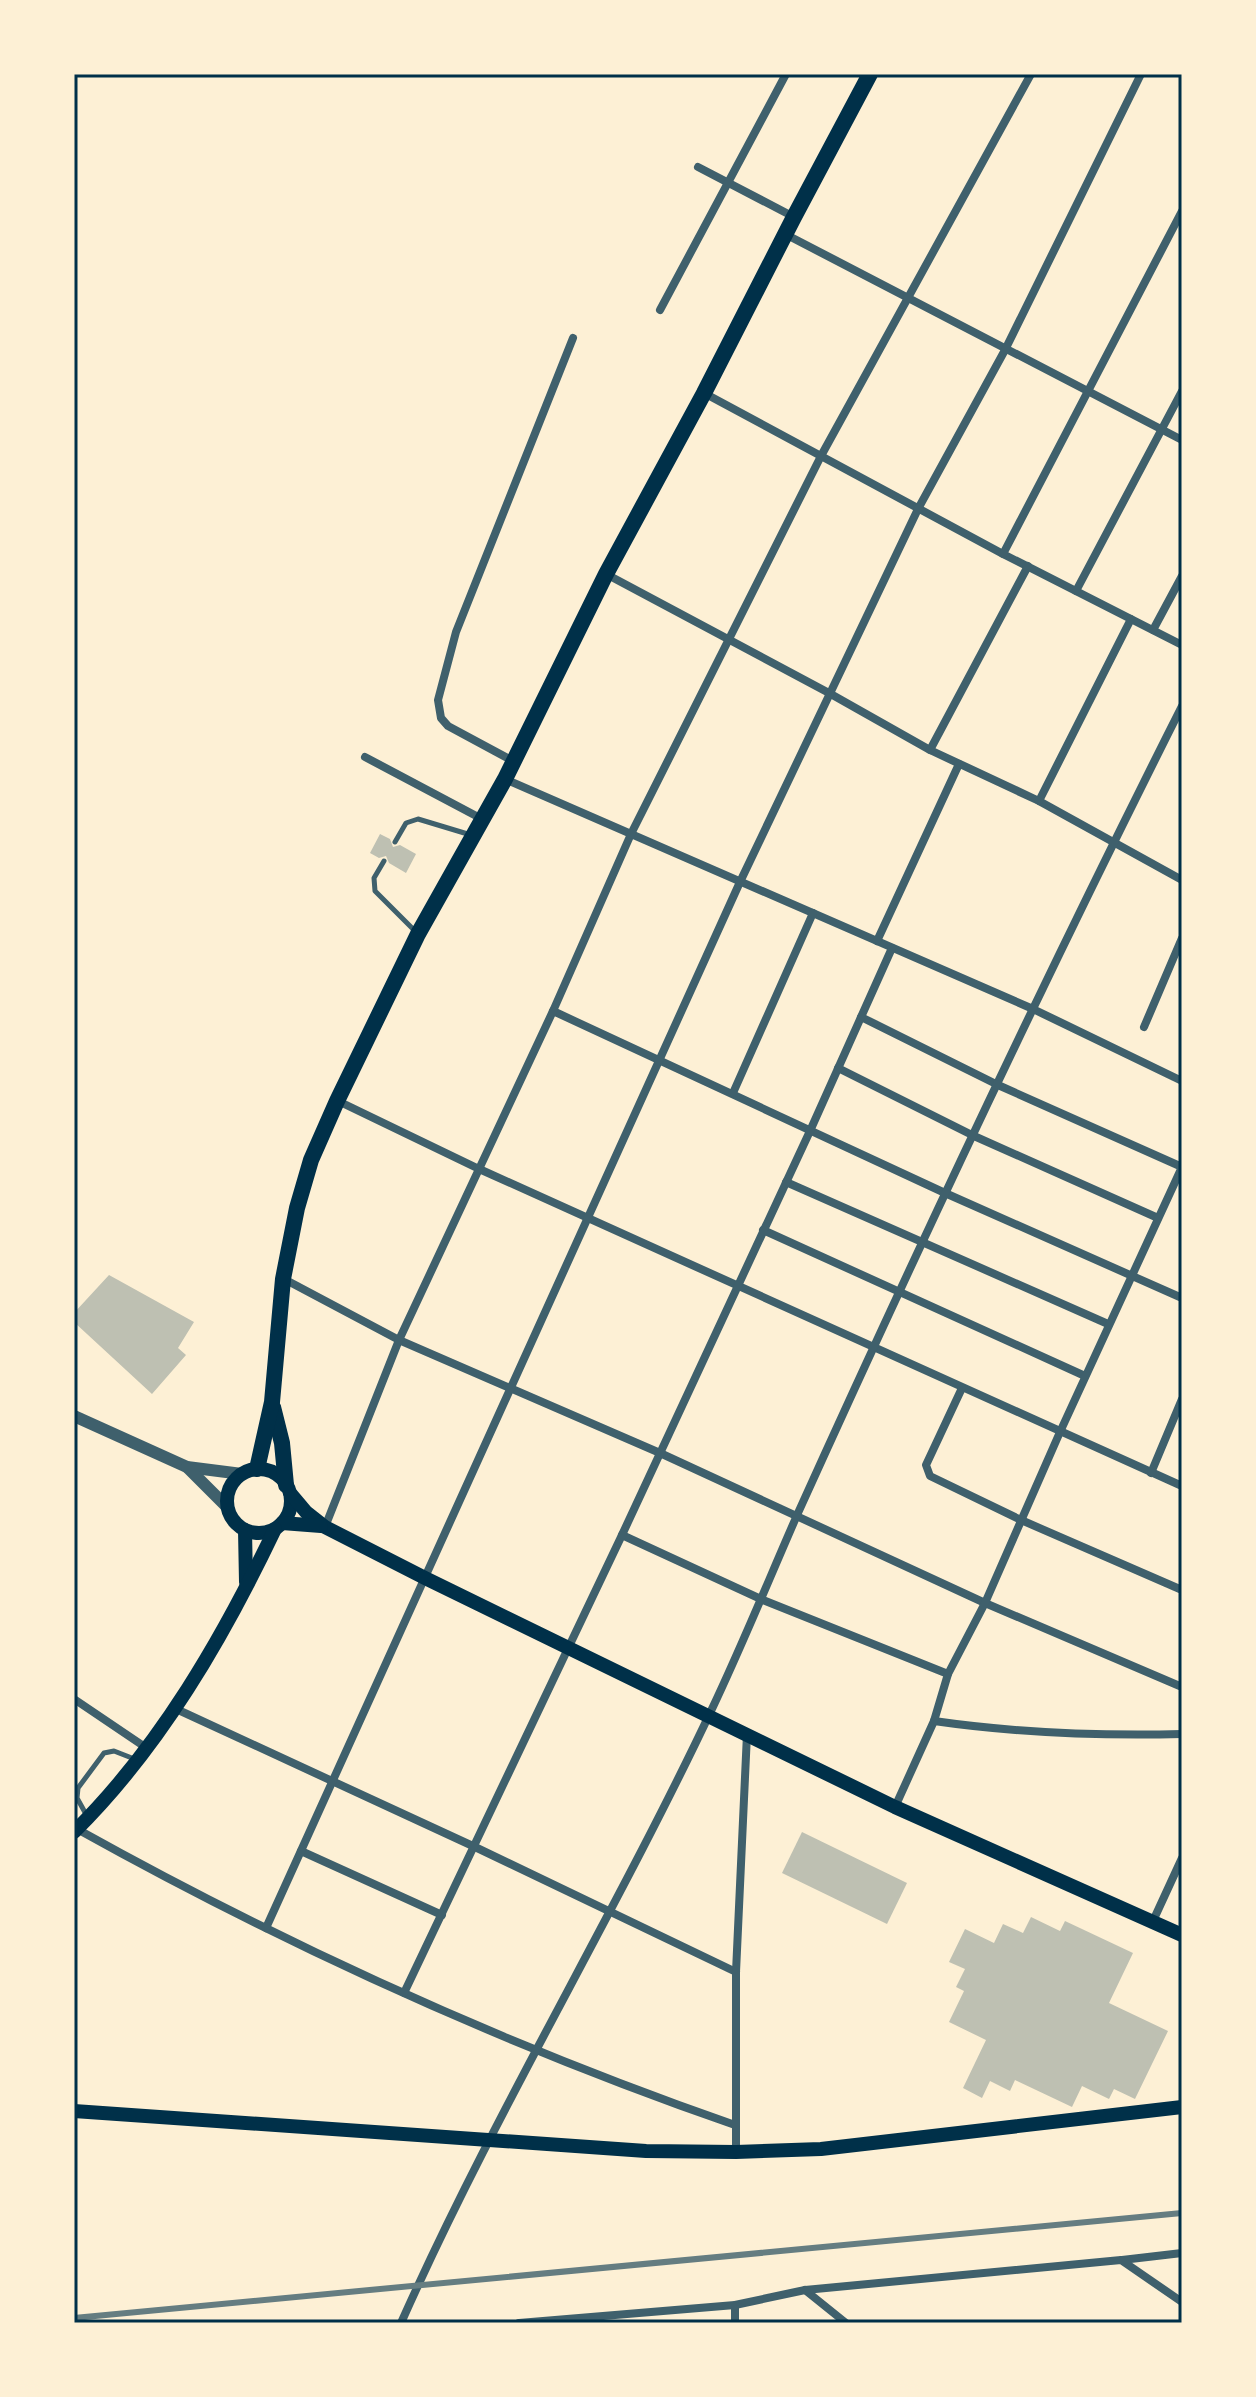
<svg xmlns="http://www.w3.org/2000/svg" width="1256" height="2397" font-family="'Source Sans 3',sans-serif">
	<style>
		.building { fill: #bec0b2 }
		.lines { fill: none; stroke-linecap: round; stroke-linejoin: round }
		.service { stroke: #3f606c; stroke-width: 5 }
		.minor { stroke: #3f606c; stroke-width: 8 }
		.tertiary { stroke: #3f606c; stroke-width: 12 }
		.primary { stroke: #003049; stroke-width: 14 }
		.trunk { stroke: #003049; stroke-width: 16 }
		.rail { stroke: #657d81; stroke-width: 6 }
		.neatline { fill: none; stroke: #003049; stroke-width: 3 }
	</style>
	<rect width="100%" height="100%" fill="#fdf0d5"/>
	<g class="building">
		<polygon points="380,834 390,839 393,847 400,845 416,854 406,873 389,863 386,856 379,858 370,853"/>
		<polygon points="109,1275 194,1322 178,1348 186,1355 152,1394 74,1322 74,1313"/>
		<polygon points="802,1832 907,1883 887,1924 782,1873"/>
		<polygon points="1031,1917 1060,1931 1065,1921 1133,1953 1109,2003 1168,2031 1135,2099 1114,2089 1109,2099 1082,2086 1072,2107 1015,2080 1010,2091 990,2081 982,2098 963,2088 986,2040 949,2022 964,1991 956,1987 965,1969 949,1962 965,1929 994,1943 1003,1924 1023,1933"/>
	</g>
	<g class="lines">
		<g class="service">
			<polyline points="395,842 406,823 418,819 471,835"/>
			<polyline points="384,861 374,878 375,891 416,932"/>
			<polyline points="87,1816 77,1798 78,1788 104,1753 114,1751 137,1760"/>
		</g>
		<g class="minor">
			<polyline points="698,167 794,217"/>
			<polyline points="785,234 1182,440"/>
			<polyline points="660,310 786,74"/>
			<polyline points="704,393 1003,554 1182,645"/>
			<polyline points="1003,554 1182,211"/>
			<polyline points="606,574 829,693 930,750 1039,801 1182,880"/>
			<polyline points="1076,591 1182,391"/>
			<polyline points="1153,630 1182,576"/>
			<polyline points="930,750 1028,566"/>
			<polyline points="365,757 482,819"/>
			<polyline points="513,761 448,726 441,718 438,700 456,632 573,338"/>
			<polyline points="505,779 1033,1009 1182,1081"/>
			<polyline points="1039,801 1131,619"/>
			<polyline points="877,941 959,764"/>
			<polyline points="553,1011 945,1193 1182,1298"/>
			<polyline points="861,1017 998,1085 1182,1167"/>
			<polyline points="1144,1027 1182,938"/>
			<polyline points="838,1068 974,1136 1158,1218"/>
			<polyline points="733,1093 813,913"/>
			<polyline points="338,1101 477,1168 1182,1486"/>
			<polyline points="786,1182 1108,1324"/>
			<polyline points="763,1230 1085,1376"/>
			<polyline points="284,1279 399,1340 660,1453 985,1603 1182,1687"/>
			<polyline points="962,1388 926,1465 930,1476 1021,1520 1182,1590"/>
			<polyline points="1151,1473 1182,1399"/>
			<polyline points="325,1527 399,1340 553,1011 631,834 821,456 1031,74"/>
			<polyline points="622,1535 763,1600 948,1674"/>
			<polyline points="74,1699 148,1749"/>
			<polyline points="174,1708 475,1847 736,1972"/>
			<path d="M934,1721C1017,1733 1098,1736 1182,1734"/>
			<polyline points="895,1807 934,1721 948,1674 985,1603 1060,1432 1182,1167"/>
			<path d="M77,1829C287,1946 508,2046 735,2125"/>
			<polyline points="301,1851 442,1915"/>
			<polyline points="1153,1921 1182,1858"/>
			<polyline points="266,1928 740,882 918,509 1005,350 1141,74"/>
			<polyline points="404,1993 622,1535 810,1131 892,948"/>
			<polyline points="736,2152 736,1972 747,1734"/>
			<polyline points="1122,2260 1182,2253"/>
			<polyline points="805,2290 846,2323"/>
			<path d="M401,2323C494,2114 613,1918 711,1711C742,1646 769,1579 798,1513C921,1241 1048,972 1182,706"/>
			<polyline points="519,2323 735,2305 805,2290 1121,2260 1182,2302"/>
			<polyline points="735,2323 735,2305"/>
		</g>
		<g class="tertiary">
			<polyline points="74,1416 187,1467 242,1474"/>
			<polyline points="187,1467 227,1507"/>
		</g>
		<g class="primary">
			<circle cx="259" cy="1501" r="32"/>
			<polyline points="290,1493 306,1512 325,1527 425,1578 895,1807 1182,1935"/>
			<polyline points="282,1523 321,1526"/>
			<polyline points="245,1530 246,1582"/>
			<path d="M74,1832C160,1747 223,1638 275,1529"/>
			<polyline points="74,2111 646,2151 736,2152 821,2149 1182,2107"/>
		</g>
		<g class="trunk">
			<polyline points="273,1407 282,1443 286,1485"/>
			<polyline points="257,1469 272,1402 283,1279 297,1208 311,1160 337,1101 418,934 505,779 606,574 704,393 794,217 870,74"/>
		</g>
		<polyline class="rail" points="74,2318 1182,2213"/>
	</g>
	<rect width="1256" height="2397" fill="none" stroke="#fdf0d5" stroke-width="152"/>
	<rect x="76" y="76" width="1104" height="2245" class="neatline"/>
</svg>
